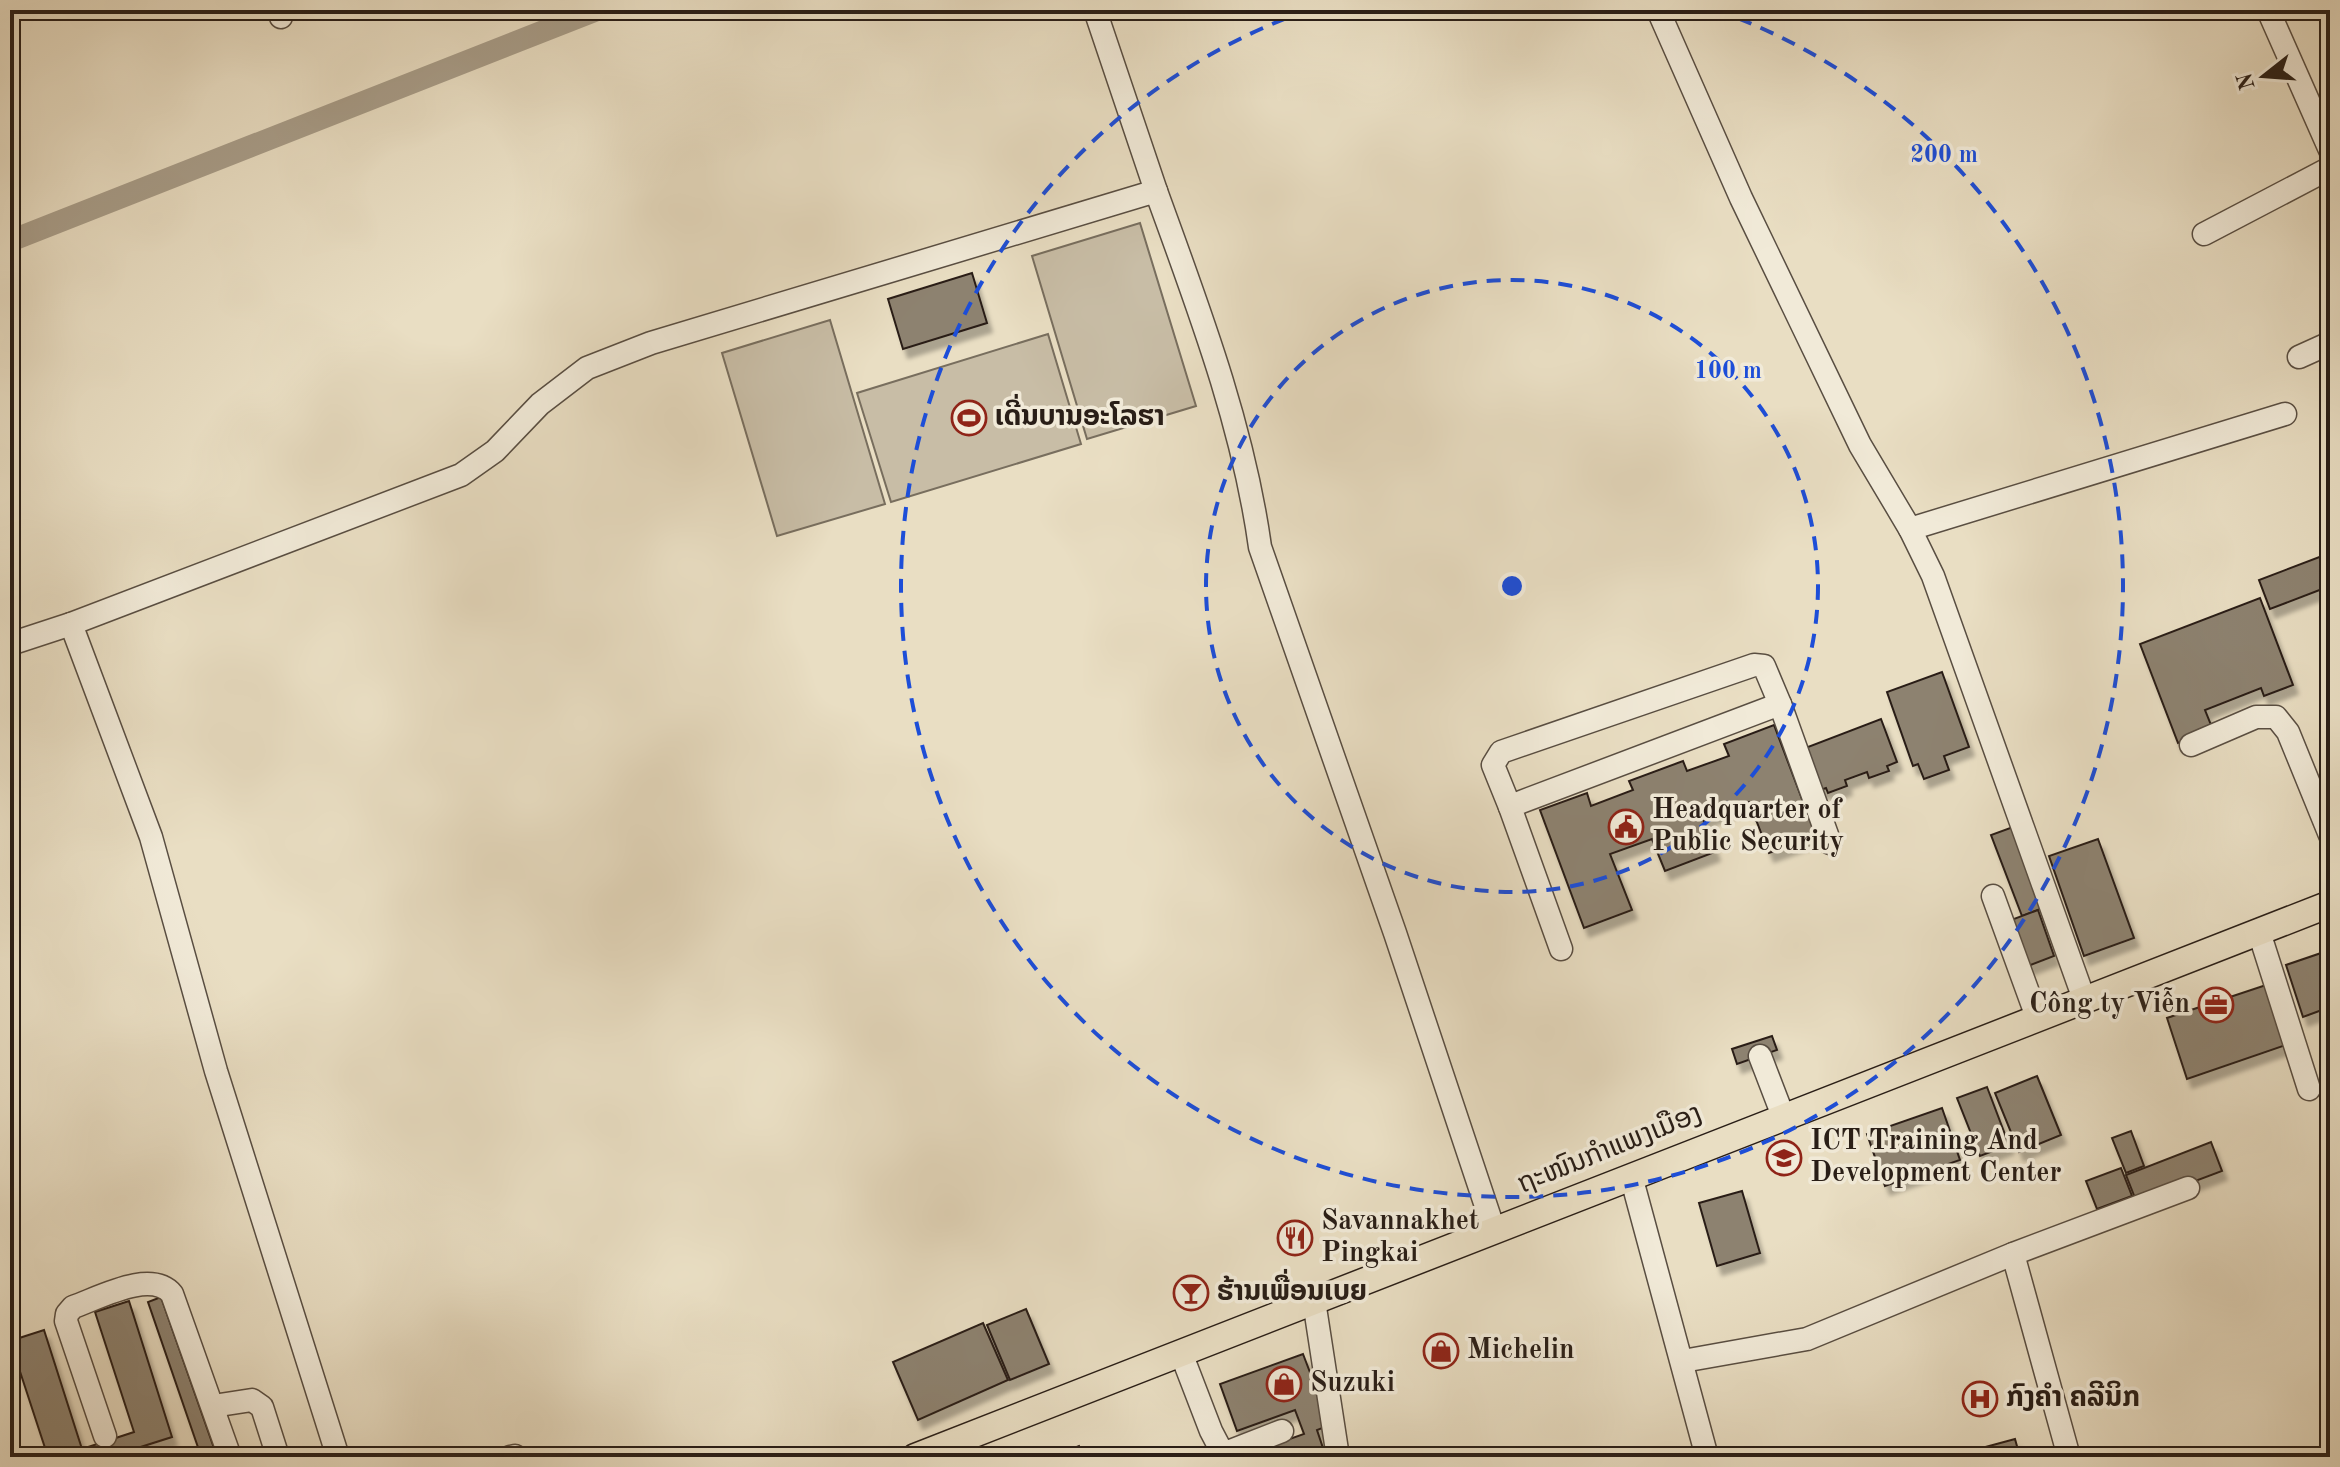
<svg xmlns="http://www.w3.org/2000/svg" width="2340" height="1467" font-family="'Old Standard TT','Noto Sans Lao',serif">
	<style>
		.green { fill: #c8bda6; stroke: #786e5e; stroke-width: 2 }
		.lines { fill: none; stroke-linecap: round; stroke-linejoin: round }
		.canal { stroke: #a89d89; stroke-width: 22 }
		.building { fill: #8d8270; stroke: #291e17; stroke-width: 2; filter: url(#shadow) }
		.minor-casing { stroke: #594e42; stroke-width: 25 }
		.major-casing { stroke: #291e17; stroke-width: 29 }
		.minor { stroke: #f1ead8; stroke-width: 22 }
		.major { stroke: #e9dec3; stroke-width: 26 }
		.ring { fill: none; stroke: #1d4ed8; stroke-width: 4; stroke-dasharray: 14 10 }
		.labels { text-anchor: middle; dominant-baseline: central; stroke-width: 7; stroke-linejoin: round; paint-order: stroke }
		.poi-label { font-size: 28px; font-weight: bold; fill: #291e17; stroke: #f1ead8; text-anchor: start }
		.street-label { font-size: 28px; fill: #291e17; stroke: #f1ead8 }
		.centre { fill: #1d4ed8; stroke: #f1ead8; stroke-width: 4 }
		.ring-label { font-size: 24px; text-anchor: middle; font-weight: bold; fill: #1d4ed8; stroke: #f1ead8; stroke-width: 7; stroke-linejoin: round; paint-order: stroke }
	</style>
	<defs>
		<filter id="shadow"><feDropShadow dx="5" dy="9" stdDeviation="2" flood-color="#0004"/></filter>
	</defs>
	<rect width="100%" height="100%" fill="#e9dec3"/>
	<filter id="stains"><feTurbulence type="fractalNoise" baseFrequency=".0025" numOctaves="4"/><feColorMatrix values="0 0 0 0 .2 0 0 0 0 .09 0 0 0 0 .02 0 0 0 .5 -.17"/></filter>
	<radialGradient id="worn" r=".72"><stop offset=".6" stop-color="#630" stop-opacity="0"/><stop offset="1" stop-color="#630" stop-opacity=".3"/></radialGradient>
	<g class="green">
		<polygon points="1140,223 1196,406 1087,439 1032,256"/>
		<polygon points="830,320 885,504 777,536 722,353"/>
		<polygon points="1048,334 1081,444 891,502 857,393"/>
	</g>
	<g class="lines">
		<polyline class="canal" points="10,241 597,10"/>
	</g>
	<g class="building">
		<polygon points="972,273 987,323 903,349 888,299"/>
		<polygon points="2330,553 2330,586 2270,609 2259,580"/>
		<polygon points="2260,598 2293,685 2264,696 2261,688 2205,710 2213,730 2178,743 2140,644"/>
		<polygon points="1942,672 1969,747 1944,756 1949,770 1924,779 1918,764 1913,766 1887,692"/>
		<polygon points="1881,719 1897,762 1887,766 1889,771 1869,778 1867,772 1845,780 1847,786 1828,793 1826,788 1815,792 1800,750"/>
		<polygon points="1774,725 1816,836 1769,853 1749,802 1703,819 1715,852 1665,871 1652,839 1610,854 1632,910 1584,928 1540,810 1587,793 1591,806 1633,790 1629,781 1683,761 1687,771 1729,756 1724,744"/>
		<polygon points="2013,827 2043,908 2022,916 1991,835"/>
		<polygon points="2098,839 2134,938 2084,956 2049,856"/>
		<polygon points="2038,910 2054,956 2028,966 2011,920"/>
		<polygon points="2330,950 2330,1007 2303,1017 2286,965"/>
		<polygon points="2266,985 2286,1045 2187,1079 2167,1018"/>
		<polygon points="1772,1036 1777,1050 1737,1064 1732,1049"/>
		<polygon points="2037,1076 2061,1135 2019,1152 1995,1093"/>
		<polygon points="1987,1087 2009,1145 1980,1156 1957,1098"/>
		<polygon points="1942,1108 1960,1160 1885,1186 1867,1134"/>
		<polygon points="2131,1131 2144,1166 2126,1173 2112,1138"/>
		<polygon points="2211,1142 2222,1171 2137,1203 2126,1175"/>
		<polygon points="2121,1168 2132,1196 2097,1209 2086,1181"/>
		<polygon points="1742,1191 1760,1253 1717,1266 1699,1203"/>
		<polygon points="161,1297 215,1451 201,1456 148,1302"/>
		<polygon points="129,1301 172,1437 125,1452 127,1457 48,1457 10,1341 44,1330 82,1449 134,1432 95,1312"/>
		<polygon points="1026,1309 1049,1364 1010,1380 987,1325"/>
		<polygon points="983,1323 1008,1380 918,1420 893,1362"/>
		<polygon points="1303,1354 1330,1425 1317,1430 1326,1457 1239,1457 1304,1434 1295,1410 1237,1431 1220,1384"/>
		<polygon points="2015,1439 2020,1457 1952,1457 1952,1456"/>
		<polygon points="1079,1446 1083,1457 1051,1457"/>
	</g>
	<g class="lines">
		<g class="minor-casing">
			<g id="minor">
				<polyline points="279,10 281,17"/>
				<polyline points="1095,10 1156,191"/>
				<polyline points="1658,10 1741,198 1860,445 1910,529 1933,576 2084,999"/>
				<polyline points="2268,10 2330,150"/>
				<polyline points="2204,234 2330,168"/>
				<polyline points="2299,357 2330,343"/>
				<polyline points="1910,529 2285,414"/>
				<polyline points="71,624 151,837 216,1071 338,1457"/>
				<path d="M10,644L71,624L461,475L495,451L540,404L587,368L651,343L1156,191C1198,307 1243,424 1260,547L1395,933L1494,1230"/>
				<polyline points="2191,745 2256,717 2276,717 2288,732 2330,835"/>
				<polyline points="1510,807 1493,765 1501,752 1754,665 1764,666 1780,704"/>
				<polyline points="1993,896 2037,1017"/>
				<polyline points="2259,932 2309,1089"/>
				<polyline points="1561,949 1510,807 1521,802 1780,704 1830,843"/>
				<polyline points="1760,1056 1783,1116"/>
				<polyline points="1631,1176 1707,1457"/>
				<polyline points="2013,1254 2069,1457"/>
				<polyline points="1314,1301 1338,1457"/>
				<polyline points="1181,1353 1211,1431 1222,1452 1228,1452 1282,1431"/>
				<polyline points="1683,1361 1807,1339 2013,1254 2188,1188"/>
				<polyline points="213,1406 252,1400 262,1407 278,1457"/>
				<path d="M105,1436L66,1321L67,1314L73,1307C99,1298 151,1269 172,1294L230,1457"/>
				<polyline points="510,1457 515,1456"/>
			</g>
		</g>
		<g class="major-casing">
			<polyline id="major" points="915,1457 2330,904"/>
		</g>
		<use href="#minor" class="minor"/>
		<use href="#major" class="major"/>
	</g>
	<g class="ring">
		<circle cx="1512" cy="586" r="306"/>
		<path d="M1716 10A611 611 0 1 1 1308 10"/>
	</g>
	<defs>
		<g id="stadium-ring" transform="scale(1.8)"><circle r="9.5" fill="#f1ead8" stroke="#8f2418" stroke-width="1.5"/><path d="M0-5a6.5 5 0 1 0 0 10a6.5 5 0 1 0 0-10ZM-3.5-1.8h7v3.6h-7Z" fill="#8f2418"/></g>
		<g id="civic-ring" transform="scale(1.8)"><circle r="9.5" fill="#f1ead8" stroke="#8f2418" stroke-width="1.5"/><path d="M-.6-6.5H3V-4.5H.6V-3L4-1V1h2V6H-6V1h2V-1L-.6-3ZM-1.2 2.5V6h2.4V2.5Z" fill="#8f2418"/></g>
		<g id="office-ring" transform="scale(1.8)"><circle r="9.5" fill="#f1ead8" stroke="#8f2418" stroke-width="1.5"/><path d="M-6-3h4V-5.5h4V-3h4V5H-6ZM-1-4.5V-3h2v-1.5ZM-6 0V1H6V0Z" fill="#8f2418"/></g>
		<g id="school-ring" transform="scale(1.8)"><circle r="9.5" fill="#f1ead8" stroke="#8f2418" stroke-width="1.5"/><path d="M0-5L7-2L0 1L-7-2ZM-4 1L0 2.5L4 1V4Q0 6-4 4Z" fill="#8f2418"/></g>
		<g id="restaurant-ring" transform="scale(1.8)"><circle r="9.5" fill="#f1ead8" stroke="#8f2418" stroke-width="1.5"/><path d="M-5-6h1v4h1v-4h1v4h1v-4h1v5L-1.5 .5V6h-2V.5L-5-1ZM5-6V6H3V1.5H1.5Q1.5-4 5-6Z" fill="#8f2418"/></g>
		<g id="bar-ring" transform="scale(1.8)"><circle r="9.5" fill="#f1ead8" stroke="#8f2418" stroke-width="1.5"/><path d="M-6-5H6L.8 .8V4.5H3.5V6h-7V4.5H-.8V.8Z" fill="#8f2418"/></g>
		<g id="shop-ring" transform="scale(1.8)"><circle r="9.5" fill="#f1ead8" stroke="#8f2418" stroke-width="1.5"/><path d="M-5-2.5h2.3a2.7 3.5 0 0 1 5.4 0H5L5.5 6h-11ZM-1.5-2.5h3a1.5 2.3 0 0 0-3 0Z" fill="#8f2418"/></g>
		<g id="hospital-ring" transform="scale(1.8)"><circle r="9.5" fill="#f1ead8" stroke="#8f2418" stroke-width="1.5"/><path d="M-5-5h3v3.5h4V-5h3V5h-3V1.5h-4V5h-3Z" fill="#8f2418"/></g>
	</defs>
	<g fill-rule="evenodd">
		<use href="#stadium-ring" x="969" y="418"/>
		<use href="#civic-ring" x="1626" y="827"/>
		<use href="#office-ring" x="2216" y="1005"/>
		<use href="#school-ring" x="1784" y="1158"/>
		<use href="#restaurant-ring" x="1295" y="1238"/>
		<use href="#bar-ring" x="1191" y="1293"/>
		<use href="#shop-ring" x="1441" y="1351"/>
		<use href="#shop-ring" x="1284" y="1384"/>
		<use href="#hospital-ring" x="1980" y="1399"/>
	</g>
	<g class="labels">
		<g class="poi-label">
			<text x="995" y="418">ເດີ່ນບານອະໂລຮາ</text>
			<text x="1652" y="811">Headquarter of<tspan x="1652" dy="32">Public Security</tspan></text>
			<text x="2190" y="1005" text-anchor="end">Công ty Viễn</text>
			<text x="1810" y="1142">ICT Training And<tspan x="1810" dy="32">Development Center</tspan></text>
			<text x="1321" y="1222">Savannakhet<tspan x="1321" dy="32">Pingkai</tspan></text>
			<text x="1217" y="1293">ຮ້ານເພື່ອນເບຍ</text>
			<text x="1467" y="1351">Michelin</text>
			<text x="1310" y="1384">Suzuki</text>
			<text x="2006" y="1399">ກົງຄຳ ຄລີນິກ</text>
		</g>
		<g class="street-label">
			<text transform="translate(1610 1150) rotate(-22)">ຖະໜົນກຳແພງເມືອງ</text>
		</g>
	</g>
	<circle cx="1512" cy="586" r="12" class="centre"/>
	<g class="ring-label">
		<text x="1944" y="162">200 m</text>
		<text x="1728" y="378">100 m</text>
	</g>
	<rect width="2340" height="1467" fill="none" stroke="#e9dec3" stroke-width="40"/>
	<rect x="12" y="12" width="2316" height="1443" fill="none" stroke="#291e17" stroke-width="4"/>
	<rect x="20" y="20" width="2300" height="1427" fill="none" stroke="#291e17" stroke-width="2"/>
	<g transform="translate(2264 76) rotate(253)" stroke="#f1ead8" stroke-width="6" paint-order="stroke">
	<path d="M0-6L14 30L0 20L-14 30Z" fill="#291e17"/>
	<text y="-12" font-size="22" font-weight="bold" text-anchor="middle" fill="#291e17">N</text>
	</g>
	<rect width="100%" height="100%" filter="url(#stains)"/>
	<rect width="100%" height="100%" fill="url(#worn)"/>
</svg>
